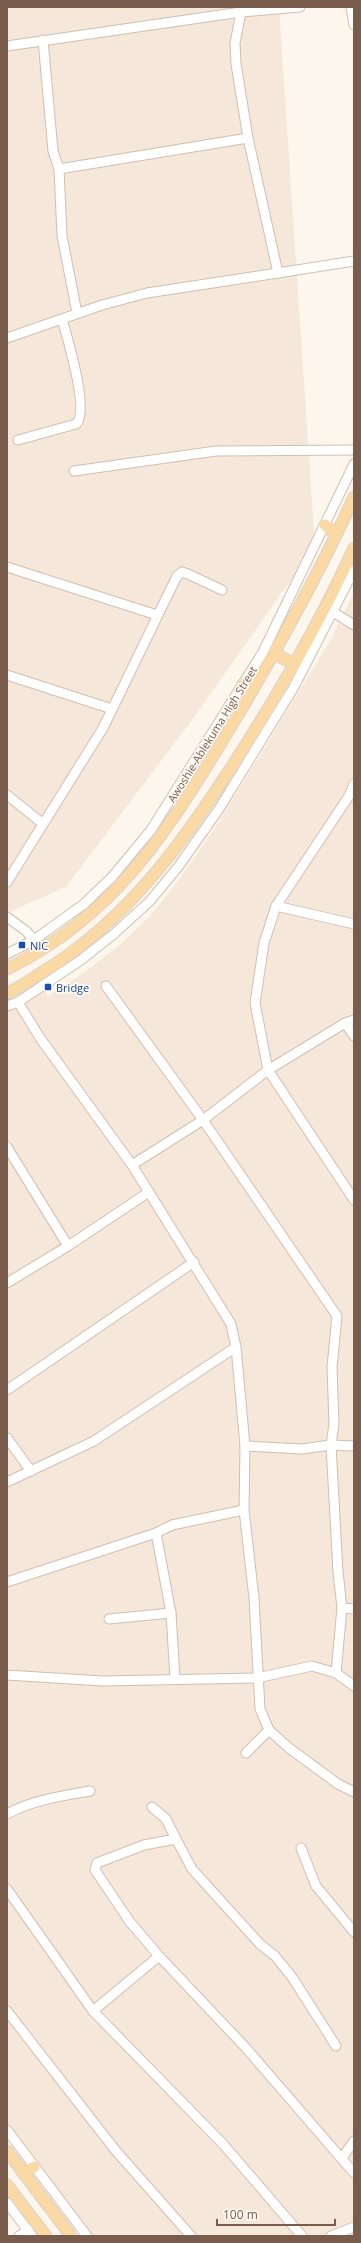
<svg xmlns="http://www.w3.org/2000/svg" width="361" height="2243" font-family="'Open Sans',sans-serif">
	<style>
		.residential { fill: #f5e8da }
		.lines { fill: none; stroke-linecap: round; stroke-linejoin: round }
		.minor-casing { stroke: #d1beb0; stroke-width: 11 }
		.major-casing { stroke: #dad1cd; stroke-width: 13 }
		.minor { stroke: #fff; stroke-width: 9 }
		.major { stroke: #fbd9a5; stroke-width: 11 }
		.transit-dot { fill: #1a4fb4; stroke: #fffaf3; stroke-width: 1.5 }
		.labels { text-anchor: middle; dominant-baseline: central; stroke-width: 3.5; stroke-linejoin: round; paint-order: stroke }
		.street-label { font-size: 11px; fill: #7a5c4d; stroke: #fffaf3 }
		.transit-label { font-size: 11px; fill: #164399; stroke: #fffaf3; text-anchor: start }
	</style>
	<rect width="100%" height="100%" fill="#fdf6ec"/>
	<g class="residential">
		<polygon points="7,7 279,7 315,546 192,720 66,887 7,913"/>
		<polygon points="354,592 354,2236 90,2236 7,2126 7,1010 44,989 48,996 86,971 120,945 149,917 178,881 215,828 330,641"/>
	</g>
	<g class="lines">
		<g class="minor-casing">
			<g id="minor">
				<polyline points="351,7 354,25"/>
				<polyline points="241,12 235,43 236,64 248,138 278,273 354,261"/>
				<polyline points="43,40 53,151 59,169 62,236 77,313"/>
				<polyline points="7,46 241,12 300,7"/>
				<polyline points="59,169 248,138"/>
				<polyline points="7,338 102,305 147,293 278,273"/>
				<path d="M18,440L76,424C90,412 67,337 62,319"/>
				<polyline points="74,471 216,451 354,450"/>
				<polyline points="7,567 157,615"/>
				<polyline points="333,612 354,625"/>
				<polyline points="7,675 112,709"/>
				<polyline points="354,784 349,796 276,906 264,943 255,1003 268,1070 354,1200"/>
				<polyline points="7,795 42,823"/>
				<polyline points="7,882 103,728 177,576 182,572 188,574 222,590"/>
				<polyline points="276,906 354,924"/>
				<polyline points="7,917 26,931 34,940"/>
				<polyline points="7,954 34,940 84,904 112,877 151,830 263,652 354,464"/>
				<polyline points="106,986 203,1120 337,1316 332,1367 334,1424 331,1445 338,1572 342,1608 336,1673"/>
				<polyline points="18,1002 40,1038 132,1165 231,1324 236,1347 245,1446 244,1510 254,1598 260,1709 269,1730 289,1748 338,1784 354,1792"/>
				<polyline points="7,1006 18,1002 81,960 115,933 150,901 178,867 219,809 294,687 354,570"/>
				<polyline points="345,1023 354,1036"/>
				<polyline points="7,1147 68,1246"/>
				<polyline points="132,1165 203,1120 268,1070 345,1023 354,1020"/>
				<polyline points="7,1283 68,1246 149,1192"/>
				<polyline points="7,1390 194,1262"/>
				<polyline points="7,1438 31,1471"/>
				<polyline points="245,1446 302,1449 331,1445 354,1446"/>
				<polyline points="7,1482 94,1441 236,1347"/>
				<polyline points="156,1533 171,1613 175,1679"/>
				<polyline points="7,1582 156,1533 172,1525 244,1510"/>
				<polyline points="342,1608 354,1609"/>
				<polyline points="109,1619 171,1613"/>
				<polyline points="7,1675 103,1681 257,1678 312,1666 336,1673 354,1686"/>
				<polyline points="246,1753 269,1730"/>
				<polyline points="152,1807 166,1819 176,1839"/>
				<path d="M7,1814C32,1800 62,1796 90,1791"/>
				<polyline points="301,1848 316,1886 354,1932"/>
				<polyline points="7,1889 93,2011 223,2144 302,2236"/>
				<polyline points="7,2011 116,2151 191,2236"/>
				<polyline points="93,2011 159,1956"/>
				<polyline points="336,2046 292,1977 275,1956 260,1944 192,1869 176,1839 144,1845 97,1863 95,1870 130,1922 159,1956 246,2048 354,2173"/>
				<polyline points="7,2130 87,2236"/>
				<polyline points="342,2158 354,2141"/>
				<polyline points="7,2203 32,2236"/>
				<polyline points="19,2236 28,2230"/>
				<polyline points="331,2236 354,2227"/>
			</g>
		</g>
		<g class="major-casing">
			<g id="major">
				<polyline points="325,525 336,535"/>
				<polyline points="275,652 284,659 295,663"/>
				<polyline points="243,684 253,690"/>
				<path d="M7,969C121,913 173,822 236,718C279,646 319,574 354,497"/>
				<path d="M7,993C19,988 30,980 41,973C131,919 190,833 245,746C285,683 323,616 354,548"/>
				<polyline points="7,2151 71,2236"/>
				<polyline points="23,2173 34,2167"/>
				<polyline points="7,2185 46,2236"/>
			</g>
		</g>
		<use href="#minor" class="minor"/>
		<use href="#major" class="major"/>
	</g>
	<g class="transit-dot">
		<rect x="18" y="941" width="8" height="8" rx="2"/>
		<rect x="44" y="983" width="8" height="8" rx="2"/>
	</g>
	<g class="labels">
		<g class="street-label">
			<text transform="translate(212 734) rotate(-58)">Awoshie-Ablekuma High Street</text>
		</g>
		<g class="transit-label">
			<text x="30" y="945">NIC</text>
			<text x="56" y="987">Bridge</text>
		</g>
	</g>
	<rect width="361" height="2243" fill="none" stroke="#7a5c4d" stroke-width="16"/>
	<path d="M217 2219v6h118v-6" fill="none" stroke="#7a5c4d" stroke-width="2"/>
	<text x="223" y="2219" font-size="12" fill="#7a5c4d" stroke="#fffaf3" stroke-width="3" paint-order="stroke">100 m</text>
</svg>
